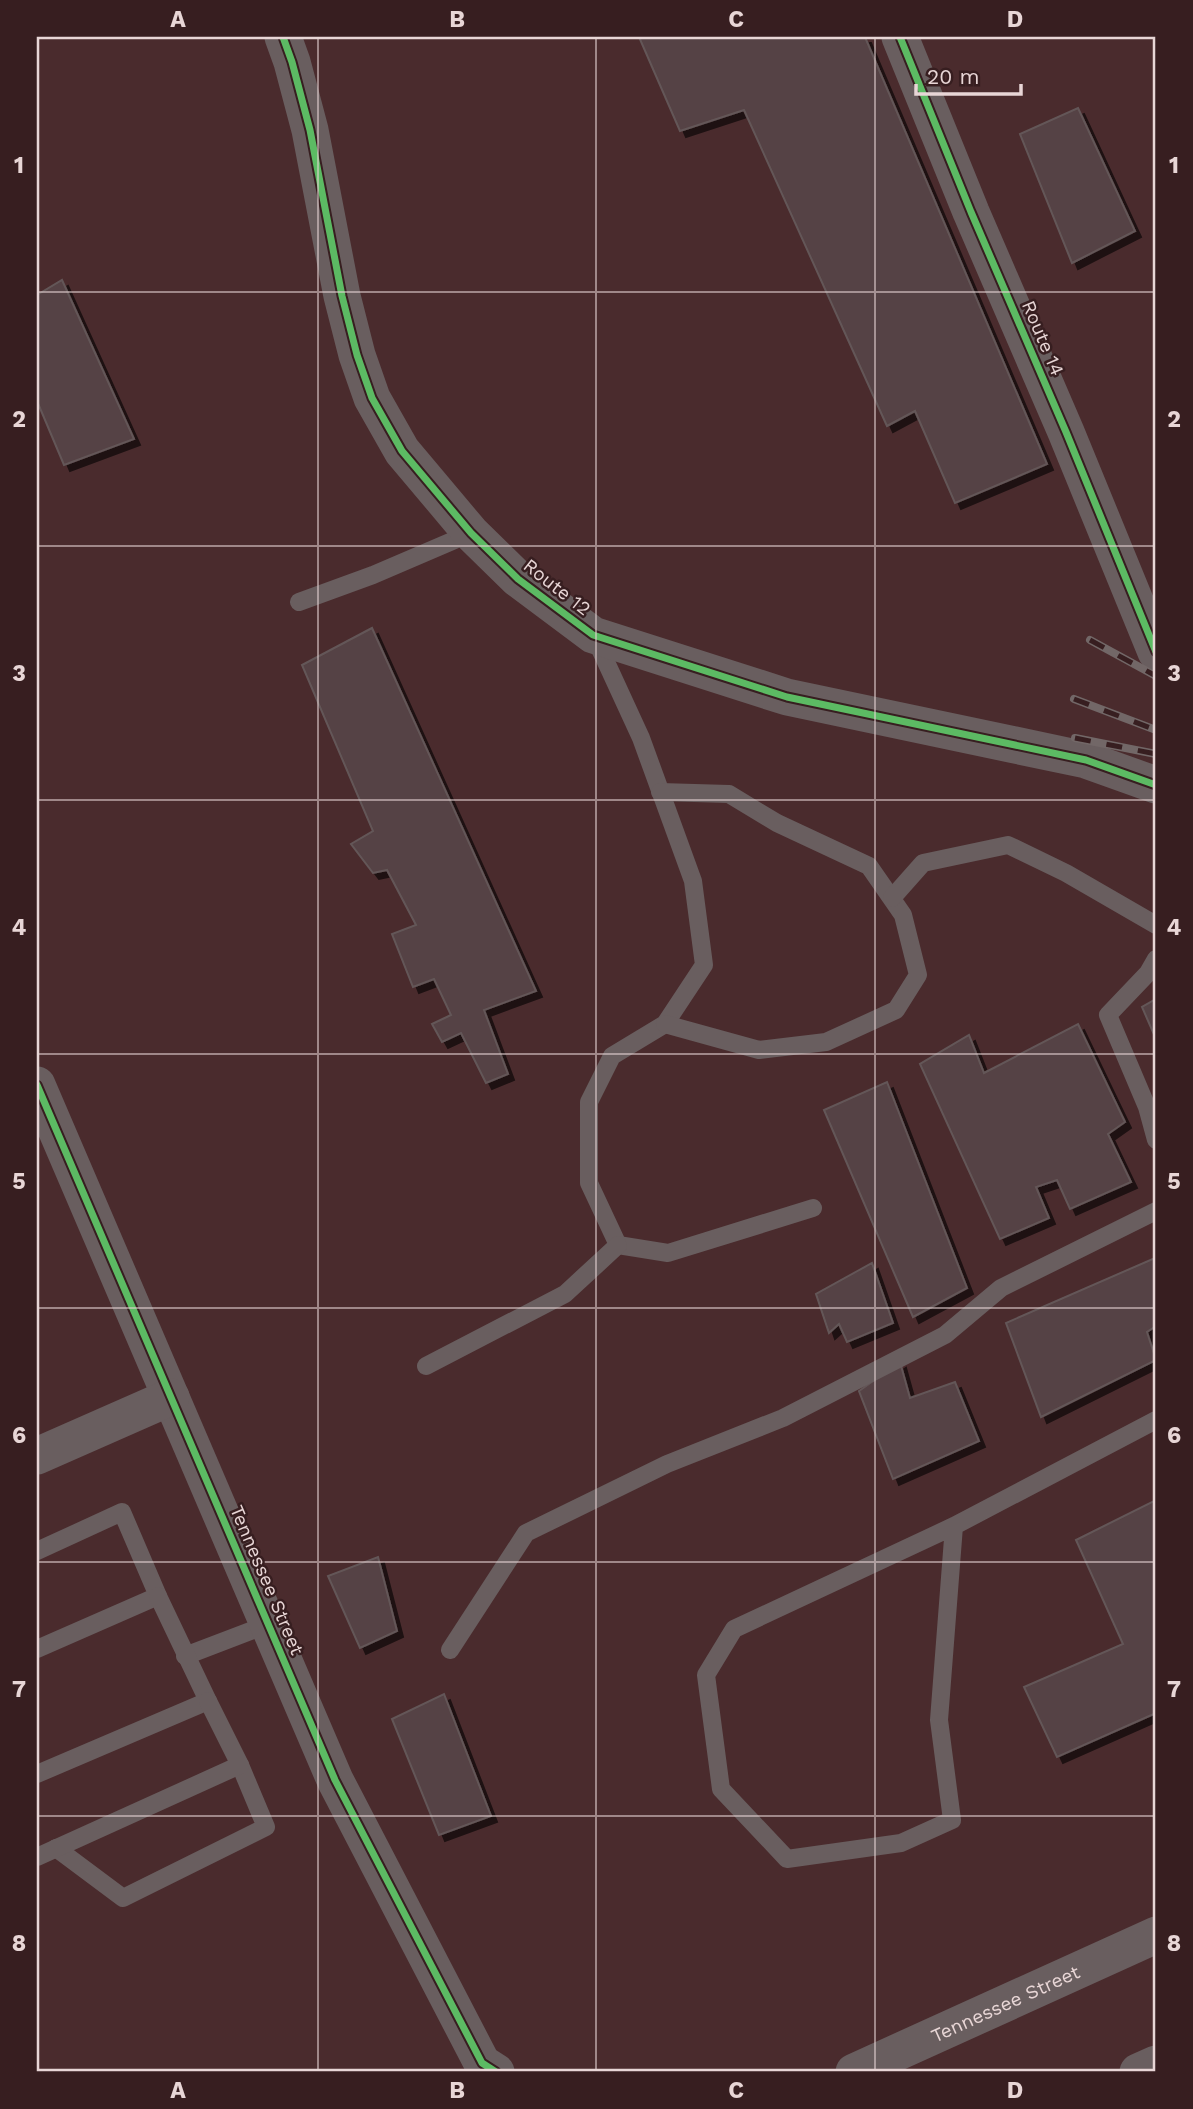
<svg xmlns="http://www.w3.org/2000/svg" width="1193" height="2109" font-family="'Work Sans',sans-serif">
	<style>
		.built { fill: #4a2b2d }
		.building { fill: #554244; stroke: #645758; stroke-width: 2; filter: url(#shadow) }
		.lines { fill: none; stroke-linecap: round; stroke-linejoin: round }
		.lane { stroke: #695e5f; stroke-width: 18 }
		.street { stroke: #695e5f; stroke-width: 37 }
		.rail-casing { stroke: #726767; stroke-width: 8 }
		.rail { stroke: #371e20; stroke-width: 5; stroke-dasharray: 16; stroke-linecap: butt }
		.cycleway-casing { stroke: #371e20; stroke-width: 11 }
		.cycleway { stroke: #5cba63; stroke-width: 7 }
		.grid { fill: none; stroke: #e8d6d6; stroke-width: 2; stroke-opacity: 0.55 }
		.labels { text-anchor: middle; dominant-baseline: central; stroke-width: 5; stroke-linejoin: round; paint-order: stroke }
		.street-label { font-size: 19px; fill: #e8d6d6; stroke: #371e20 }
		.neatline { fill: none; stroke: #e8d6d6; stroke-width: 2.5 }
		.grid-label { font-size: 23px; text-anchor: middle; font-weight: bold; fill: #e8d6d6 }
	</style>
	<defs>
		<filter id="shadow"><feDropShadow dx="6" dy="6" stdDeviation="0" flood-color="#0009"/></filter>
	</defs>
	<rect width="100%" height="100%" fill="#3c2e2f"/>
	<rect class="built" x="37" y="37" width="1119" height="2035"/>
	<g class="building">
		<polygon points="639,37 865,37 1047,464 955,503 915,411 887,426 744,110 680,131"/>
		<polygon points="1078,108 1135,231 1072,263 1020,134"/>
		<polygon points="62,280 134,439 64,465 37,401 37,295"/>
		<polygon points="372,628 536,991 484,1010 508,1074 486,1083 461,1033 442,1042 432,1024 451,1015 434,979 413,987 392,934 416,925 387,870 373,873 351,844 373,831 302,665"/>
		<polygon points="1156,999 1156,1039 1142,1007"/>
		<polygon points="1078,1024 1125,1122 1108,1134 1131,1182 1070,1209 1057,1180 1036,1187 1049,1218 1000,1239 920,1064 969,1035 984,1073"/>
		<polygon points="887,1082 967,1288 913,1317 824,1110"/>
		<polygon points="1155,1258 1156,1326 1147,1332 1156,1360 1041,1417 1006,1323"/>
		<polygon points="872,1263 893,1323 847,1342 839,1324 829,1333 816,1294"/>
		<polygon points="900,1362 910,1398 955,1382 979,1441 893,1479 859,1391"/>
		<polygon points="1156,1500 1156,1713 1057,1757 1024,1687 1123,1644 1076,1540"/>
		<polygon points="378,1557 397,1631 360,1648 328,1576"/>
		<polygon points="444,1694 491,1816 439,1835 392,1719"/>
	</g>
	<g class="lines">
		<g class="lane">
			<polyline points="299,602 373,575 471,533"/>
			<polyline points="595,638 641,738 693,881 704,965 665,1024 612,1056 589,1102 589,1183 618,1245 668,1253 813,1208"/>
			<polyline points="660,792 729,794 777,823 869,866 903,915 918,975 896,1010 826,1042 759,1050 665,1024"/>
			<polyline points="892,898 923,863 1008,845 1066,873 1156,925"/>
			<polyline points="1156,959 1148,973 1108,1015 1147,1107 1156,1140"/>
			<polyline points="426,1366 565,1294 618,1245"/>
			<polyline points="954,1526 939,1720 952,1820 901,1843 787,1859 721,1789 706,1675 734,1629 954,1526 1156,1420"/>
			<polyline points="37,1551 122,1512 158,1596 37,1649"/>
			<polyline points="450,1650 526,1533 667,1464 783,1418 945,1335 1001,1288 1156,1211"/>
			<polyline points="185,1656 269,1624"/>
			<polyline points="37,1774 208,1701 158,1596"/>
			<polyline points="56,1848 123,1898 266,1827 240,1765"/>
			<polyline points="37,1857 240,1765 208,1701"/>
		</g>
		<g class="street">
			<polyline points="283,37 292,62 310,130 342,296 357,355 372,398 402,451 471,533 518,579 593,635 787,697 1086,760 1156,785"/>
			<polyline points="900,37 971,212 1066,432 1156,652"/>
			<polyline points="37,1085 335,1780 482,2063 496,2072"/>
			<polyline points="37,1456 171,1397"/>
			<path id="s1" d="M854,2072L1156,1935"/>
			<polyline points="1138,2072 1156,2064"/>
		</g>
		<g class="rail-casing">
			<g id="rail">
				<polyline points="1090,640 1156,676"/>
				<polyline points="1074,699 1156,730"/>
				<polyline points="1075,738 1156,754"/>
			</g>
		</g>
		<use href="#rail" class="rail"/>
		<g class="cycleway-casing">
			<g id="cycleway">
				<polyline points="283,37 292,62 310,130 342,296 357,355 372,398 402,451 471,533 518,579 593,635 787,697 1086,760 1156,785"/>
				<polyline points="900,37 971,212 1066,432 1156,652"/>
				<polyline points="37,1085 335,1780 482,2063 496,2072"/>
			</g>
		</g>
		<use href="#cycleway" class="cycleway"/>
	</g>
	<path class="grid" d="M318,37V2072M596,37V2072M875,37V2072M37,292H1156M37,546H1156M37,800H1156M37,1054H1156M37,1308H1156M37,1562H1156M37,1816H1156"/>
	<g class="labels">
		<g class="street-label">
			<text transform="translate(1043 338) rotate(67)">Route 14</text>
			<text transform="translate(557 587) rotate(38)">Route 12</text>
			<text transform="translate(267 1580) rotate(67)">Tennessee Street</text>
			<text stroke="none"><textPath href="#s1" startOffset="166">Tennessee Street</textPath></text>
		</g>
	</g>
	<rect width="1193" height="2109" fill="none" stroke="#371e20" stroke-width="77"/>
	<path d="M916 84v10h105v-10" fill="none" stroke="#e8d6d6" stroke-width="3.5"/>
	<text x="927" y="84" font-size="21" fill="#e8d6d6" stroke="#371e20" stroke-width="5" paint-order="stroke">20 m</text>
	<rect x="38" y="38" width="1116" height="2032" class="neatline"/>
	<g class="grid-label">
		<text x="178" y="27">A</text>
		<text x="457" y="27">B</text>
		<text x="736" y="27">C</text>
		<text x="1015" y="27">D</text>
		<text x="19" y="173">1</text>
		<text x="1174" y="173">1</text>
		<text x="19" y="427">2</text>
		<text x="1174" y="427">2</text>
		<text x="19" y="681">3</text>
		<text x="1174" y="681">3</text>
		<text x="19" y="935">4</text>
		<text x="1174" y="935">4</text>
		<text x="19" y="1189">5</text>
		<text x="1174" y="1189">5</text>
		<text x="19" y="1443">6</text>
		<text x="1174" y="1443">6</text>
		<text x="19" y="1697">7</text>
		<text x="1174" y="1697">7</text>
		<text x="19" y="1951">8</text>
		<text x="1174" y="1951">8</text>
		<text x="178" y="2098">A</text>
		<text x="457" y="2098">B</text>
		<text x="736" y="2098">C</text>
		<text x="1015" y="2098">D</text>
	</g>
</svg>
